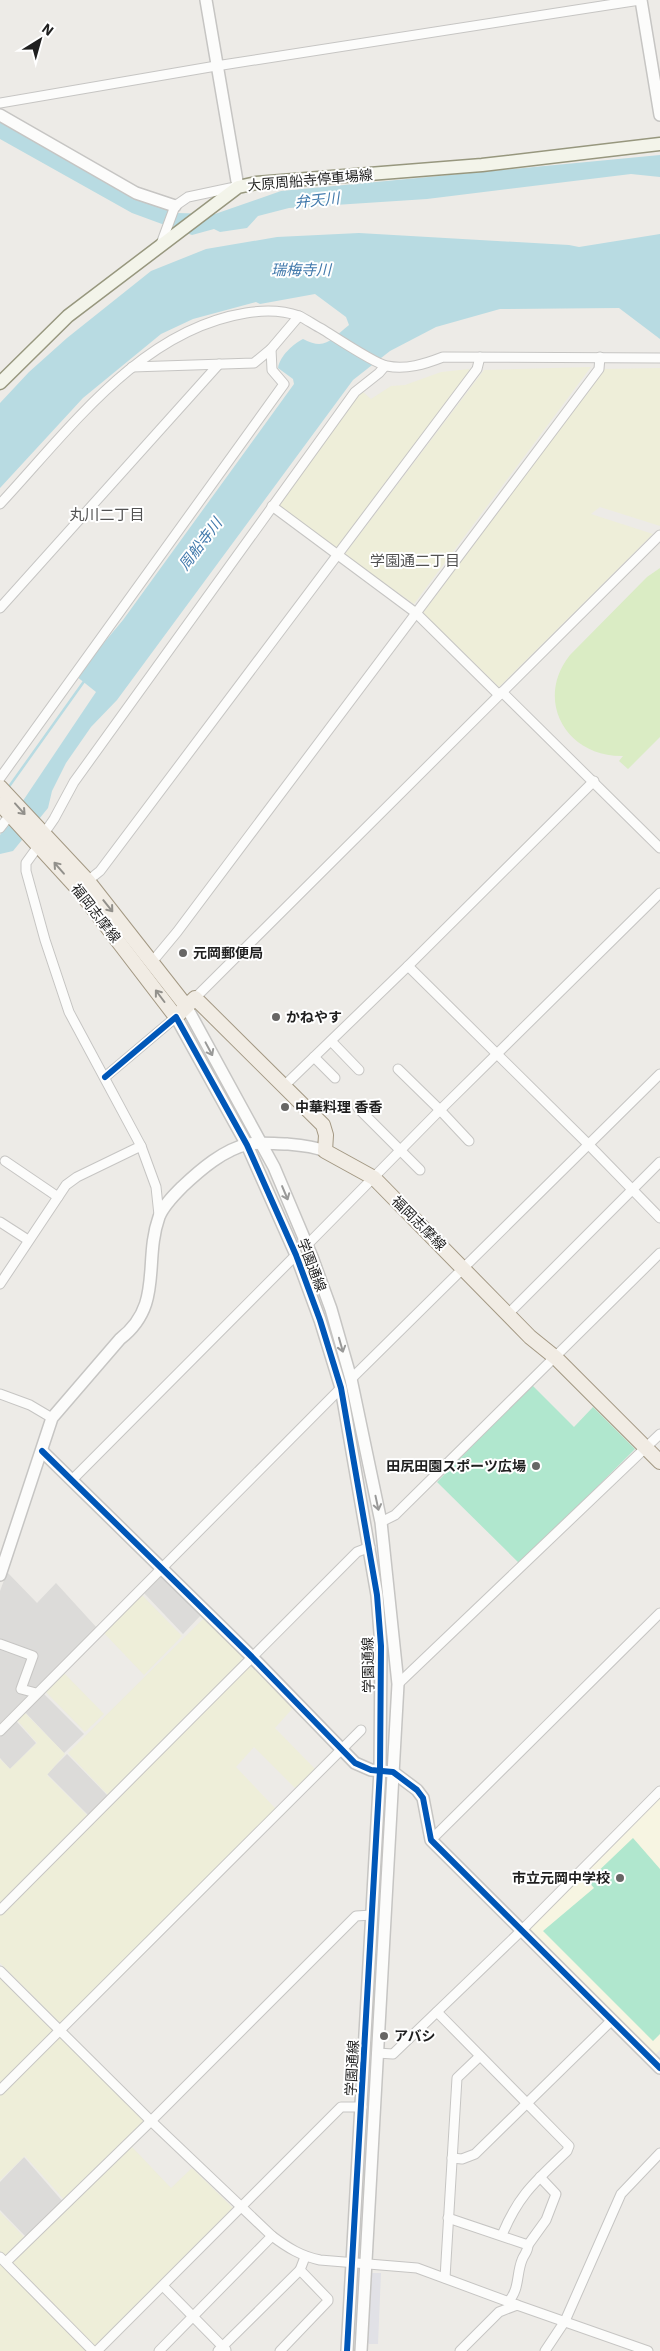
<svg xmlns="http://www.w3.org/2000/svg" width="660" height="2351" font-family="'IBM Plex Sans','Noto Sans JP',sans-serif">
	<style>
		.residential { fill: #dcdbd9 }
		.education { fill: #f7f5e2 }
		.farmland { fill: #eeeed9 }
		.grass { fill: #daecc4 }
		.pitch { fill: #b0e7ce }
		.plaza { fill: #e1e1e6 }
		.water { fill: #b8dbe2 }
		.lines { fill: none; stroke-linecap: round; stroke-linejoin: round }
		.stream { stroke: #b8dbe2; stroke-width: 2.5 }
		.minor-casing { stroke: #c6c5c3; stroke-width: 11 }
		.tertiary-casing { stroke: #c6c5c3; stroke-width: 14 }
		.secondary-casing { stroke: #97977e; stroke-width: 15 }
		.primary-casing { stroke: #a39883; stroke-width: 16 }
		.minor { stroke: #fcfcfb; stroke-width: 9 }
		.tertiary { stroke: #fcfcfb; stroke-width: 11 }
		.secondary { stroke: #f3f4ea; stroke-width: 12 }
		.primary { stroke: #f1ece4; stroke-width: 14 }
		.cycleway-casing { stroke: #fff; stroke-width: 9 }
		.cycleway { stroke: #0057b8; stroke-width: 6 }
		.oneway { stroke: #92908b }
		.oneway2 { stroke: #999998 }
		.poi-dot { fill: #676665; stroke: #fff; stroke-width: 2 }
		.labels { text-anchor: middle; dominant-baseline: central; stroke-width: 4; stroke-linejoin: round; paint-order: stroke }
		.street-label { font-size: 14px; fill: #1f1f1f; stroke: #fff }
		.poi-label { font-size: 14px; font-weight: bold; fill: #1f1f1f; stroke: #fff; text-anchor: start }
		.water-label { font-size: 15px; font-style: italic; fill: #427aac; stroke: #fff }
		.neighbourhood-label { font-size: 15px; fill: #525252; stroke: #fff }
	</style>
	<rect width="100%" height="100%" fill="#edebe7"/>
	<g class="residential">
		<polygon points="7,1572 37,1603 56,1583 97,1628 35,1690 25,1686 36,1652 0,1639 0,1591"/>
		<polygon points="162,1575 201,1615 183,1634 144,1593"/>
		<polygon points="0,1646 29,1656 18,1690 30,1695 0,1725"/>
		<polygon points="43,1693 84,1734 64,1753 24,1711"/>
		<polygon points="16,1721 36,1743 10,1769 0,1758 0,1737"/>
		<polygon points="67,1754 109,1797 88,1815 47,1774"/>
		<polygon points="24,2157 64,2203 27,2238 0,2210 0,2182"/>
	</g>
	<polygon class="education" points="660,1797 660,2050 655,2055 529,1931 529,1928"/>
	<g class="farmland">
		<polygon points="591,367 414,604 344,555 484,370"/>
		<polygon points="660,368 660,526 600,507 591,514 653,534 499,687 423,613 603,369"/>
		<polygon points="469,369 470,371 336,549 278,506 357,395 363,392 371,399 391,386 405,385 441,372"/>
		<polygon points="141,1594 182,1636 144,1675 103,1632"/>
		<polygon points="204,1618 246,1660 109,1796 68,1753"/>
		<polygon points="250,1665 293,1708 275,1728 316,1770 297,1790 254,1747 236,1767 276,1809 61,2024 0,1963 0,1915"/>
		<polygon points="64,1673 104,1714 85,1732 45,1691"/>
		<polygon points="24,1712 65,1754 47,1775 89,1817 0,1906 0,1759 10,1769 37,1743 17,1720"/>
		<polygon points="0,1975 55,2031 0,2084"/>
		<polygon points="59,2035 151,2126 132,2147 171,2188 192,2168 234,2209 94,2348 0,2251 0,2212 31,2244 68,2204 25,2156 0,2180 0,2094"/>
		<polygon points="0,2262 88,2351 0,2351"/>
	</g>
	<path class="grass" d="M660,568V737L628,769L619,761L623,756C566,757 534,700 570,655L647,577Z"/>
	<g class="pitch">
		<polygon points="532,1385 574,1427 593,1407 635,1449 520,1564 437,1482"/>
		<polygon points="633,1838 660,1869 660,2034 653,2041 543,1931 594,1888 588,1881"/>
	</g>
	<polygon class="plaza" points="372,2273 381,2273 378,2344 369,2344 366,2339"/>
	<g class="water">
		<polygon points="0,122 137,199 177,213 215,214 281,191 660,155 660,177 631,174 427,199 289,208 258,216 247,228 220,232 214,229 192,235 132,213 0,139"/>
		<path d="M359,233L569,245L579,247L660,234V339L619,308L500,309L436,327L390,351L353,380L117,700L91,727L66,763L52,791L48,808L13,851L0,854V835L96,692L76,676L123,620L294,384L293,379L278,368C280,356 293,344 303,339C326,351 331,339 349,325L346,317L315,294L260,304L256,302L193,319L161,334L83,398L0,488V403L29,372L67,338L151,271L206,249L277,237Z"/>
	</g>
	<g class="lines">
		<polyline class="stream" points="8,788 85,680"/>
		<g class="minor-casing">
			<g id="minor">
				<polyline points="0,103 216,66 640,0"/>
				<polyline points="161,244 175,206 188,197 235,187"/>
				<polyline points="132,367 254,363 271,349 299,316"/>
				<path d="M0,504C69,430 140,330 246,313C264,310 282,310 299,316C306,319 314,325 322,329C335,337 375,364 387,366C406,370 425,364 443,357L660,358"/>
				<polyline points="272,506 416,613 499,695"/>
				<polyline points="0,608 219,364"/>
				<polyline points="502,692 660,848"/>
				<polyline points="0,778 284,384 272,370 271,349"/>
				<polyline points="0,828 10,815"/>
				<polyline points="43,835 54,819 74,782 355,392 379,373 385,366"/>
				<polyline points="39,845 26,863 26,871 45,940 69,1012 141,1146 156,1187 159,1215"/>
				<polyline points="85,883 100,871 477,369 480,357"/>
				<polyline points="152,962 177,932 599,369 600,357"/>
				<polyline points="408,966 588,1144 660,1218"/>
				<polyline points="195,998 660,535"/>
				<polyline points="331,1041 359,1070"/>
				<polyline points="314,1057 335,1078"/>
				<polyline points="398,1069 440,1110 469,1141"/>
				<polyline points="105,1077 176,1017"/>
				<polyline points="284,1086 408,966 594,781"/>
				<polyline points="358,1108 420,1170"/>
				<polyline points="5,1161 58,1197"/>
				<polyline points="0,1222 28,1240"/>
				<polyline points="307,1245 440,1110 660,893"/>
				<polyline points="0,1284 66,1185 77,1177 141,1146"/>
				<polyline points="508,1314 660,1162"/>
				<polyline points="351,1379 660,1074"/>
				<polyline points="0,1394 30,1405 52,1418"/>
				<polyline points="72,1480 296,1255"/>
				<polyline points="381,1522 395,1515 660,1253"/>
				<polyline points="0,1644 33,1656 21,1689 36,1693"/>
				<polyline points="398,1684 660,1434"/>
				<polyline points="0,1731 341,1388"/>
				<polyline points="431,1840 660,1613"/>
				<polyline points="0,1910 357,1552 370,1547"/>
				<path d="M0,1971L151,2121L272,2236C288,2248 301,2256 320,2260L417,2268L517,2305"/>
				<path d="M437,2012L569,2146L567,2151C536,2181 519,2194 502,2235"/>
				<polyline points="377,2053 393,2054 522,1930 660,1791"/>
				<polyline points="0,2090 361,1730"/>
				<polyline points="452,2158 462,2159 475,2154 612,2020"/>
				<path d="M448,2218L528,2245C528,2252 524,2254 522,2260C516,2275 520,2289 508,2302"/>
				<polyline points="528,2245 546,2220 556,2194 540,2177"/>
				<polyline points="0,2257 93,2351"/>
				<polyline points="6,2262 151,2121 356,1916 372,1915"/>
				<polyline points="445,2278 457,2078 480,2056"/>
				<polyline points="163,2286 226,2350"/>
				<polyline points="97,2351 341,2107 362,2107"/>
				<polyline points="159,2351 272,2236"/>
				<polyline points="218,2351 300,2270"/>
				<polyline points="280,2351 328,2301 328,2299 300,2270 305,2257"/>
				<polyline points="460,2351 499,2312 517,2305 648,2351"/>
				<polyline points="545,2351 565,2321 621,2194 660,2153"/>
			</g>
		</g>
		<g class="tertiary-casing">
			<g id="tertiary">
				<polyline points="206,0 238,187"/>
				<polyline points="641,0 660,115"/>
				<polyline points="0,115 136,193 175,206"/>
				<polyline points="186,1006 274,1167 312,1257 331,1309 351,1379 381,1522 398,1684 361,2351"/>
				<polyline points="176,1017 247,1145 296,1255 320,1320 341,1388 377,1595 381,1646 380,1770 347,2351"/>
				<polyline points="42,1451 252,1657 355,1763 371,1770 393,1772 417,1790 423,1798 431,1840 660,2068"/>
				<path d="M0,1575L52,1418L120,1339C164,1305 143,1262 159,1217C163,1206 174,1195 182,1187C200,1170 224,1149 249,1144C262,1142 274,1144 287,1144C299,1145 313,1146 325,1151"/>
			</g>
		</g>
		<g class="secondary-casing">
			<polyline id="secondary" points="0,383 68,316 238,187 256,183 482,165 660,144"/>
		</g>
		<g class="primary-casing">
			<g id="primary">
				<polyline points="0,787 88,881 186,1006"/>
				<polyline points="0,804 78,889 176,1017 195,998 323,1125 326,1135 325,1151 374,1178 530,1337 556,1358 660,1462"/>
			</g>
		</g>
		<use href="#minor" class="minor"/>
		<use href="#tertiary" class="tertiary"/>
		<use href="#secondary" class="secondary"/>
		<use href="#primary" class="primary"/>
		<g class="cycleway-casing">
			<g id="cycleway">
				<polyline points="105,1077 176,1017 247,1145 296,1255 320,1320 341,1388 377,1595 381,1646 380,1770 347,2351"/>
				<polyline points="42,1451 252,1657 355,1763 371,1770 393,1772 417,1790 423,1798 431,1840 660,2068"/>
			</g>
		</g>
		<use href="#cycleway" class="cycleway"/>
	</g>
	<defs><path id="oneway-shaft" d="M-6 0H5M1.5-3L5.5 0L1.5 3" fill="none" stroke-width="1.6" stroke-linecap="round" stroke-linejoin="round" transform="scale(1.25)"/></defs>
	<g class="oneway">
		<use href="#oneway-shaft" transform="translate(20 809) rotate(48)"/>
		<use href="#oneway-shaft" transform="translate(59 868) rotate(-131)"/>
		<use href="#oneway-shaft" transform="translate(108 906) rotate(51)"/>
		<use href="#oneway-shaft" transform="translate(160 996) rotate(-127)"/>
	</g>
	<g class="oneway2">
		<use href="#oneway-shaft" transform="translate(209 1049) rotate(62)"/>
		<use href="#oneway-shaft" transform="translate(285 1193) rotate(67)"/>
		<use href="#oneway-shaft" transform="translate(341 1345) rotate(74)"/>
		<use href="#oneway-shaft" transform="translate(377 1503) rotate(78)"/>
	</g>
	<g class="poi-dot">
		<circle cx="183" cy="953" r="5"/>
		<circle cx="276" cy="1017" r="5"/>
		<circle cx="285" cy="1107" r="5"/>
		<circle cx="536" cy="1466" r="5"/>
		<circle cx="620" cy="1878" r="5"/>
		<circle cx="384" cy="2036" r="5"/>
	</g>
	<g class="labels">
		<g class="street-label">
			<text transform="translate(310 180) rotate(-5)">大原周船寺停車場線</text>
			<text transform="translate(96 913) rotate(52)">福岡志摩線</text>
			<text transform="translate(419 1223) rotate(45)">福岡志摩線</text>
			<text transform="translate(312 1265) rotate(69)">学園通線</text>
			<text transform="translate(368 1665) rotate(-91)">学園通線</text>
			<text transform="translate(352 2068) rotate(-87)">学園通線</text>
		</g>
		<g class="poi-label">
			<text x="193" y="953">元岡郵便局</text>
			<text x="286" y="1017">かねやす</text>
			<text x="295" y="1107">中華料理 香香</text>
			<text x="526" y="1466" text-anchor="end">田尻田園スポーツ広場</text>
			<text x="610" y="1878" text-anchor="end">市立元岡中学校</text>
			<text x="394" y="2036">アバシ</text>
		</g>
		<g class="water-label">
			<text transform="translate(317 200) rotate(-6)">弁天川</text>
			<text x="301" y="269">瑞梅寺川</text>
			<text transform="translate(200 544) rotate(-53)">周船寺川</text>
		</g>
		<g class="neighbourhood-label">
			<text x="107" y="514">丸川二丁目</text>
			<text x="415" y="560">学園通二丁目</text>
		</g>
	</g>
	<g transform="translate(40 40) rotate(37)" stroke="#ffffff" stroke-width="4" paint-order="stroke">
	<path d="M0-4L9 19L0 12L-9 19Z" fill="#1f1f1f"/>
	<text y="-8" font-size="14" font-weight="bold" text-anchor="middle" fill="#1f1f1f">N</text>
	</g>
</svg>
